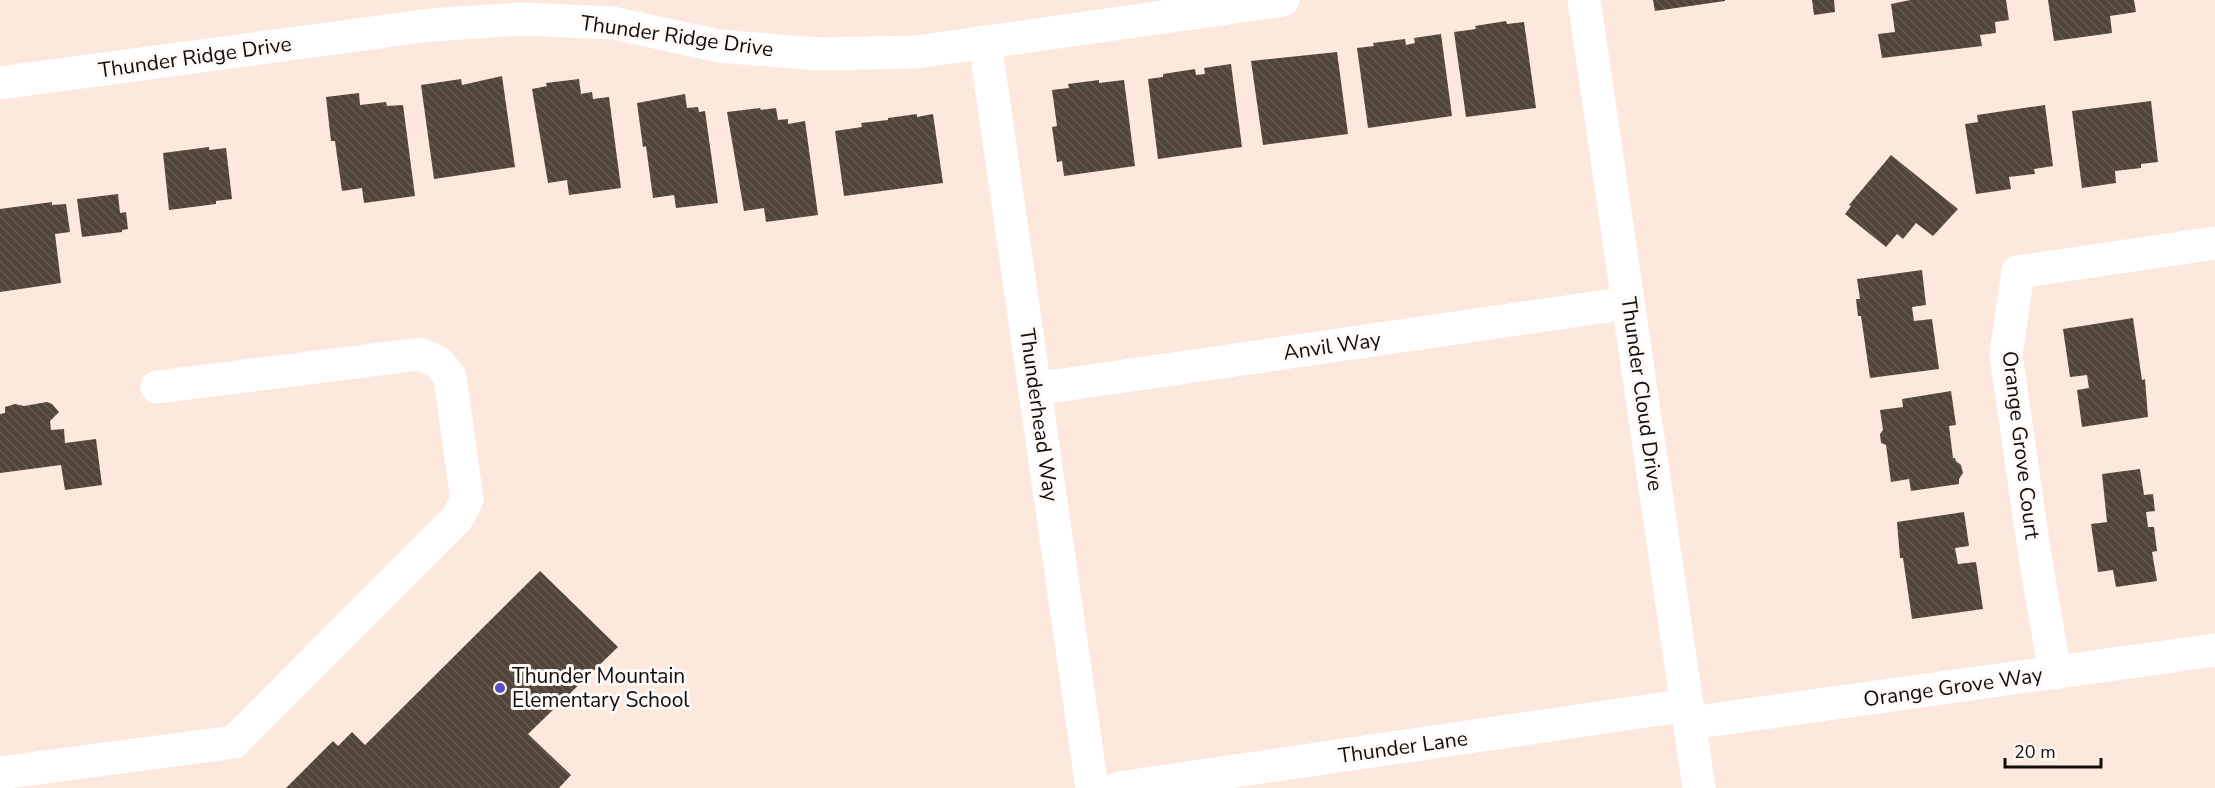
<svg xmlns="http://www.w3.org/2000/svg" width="2215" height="788" font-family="'Nunito Sans',sans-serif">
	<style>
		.building { fill: url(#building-back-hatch) }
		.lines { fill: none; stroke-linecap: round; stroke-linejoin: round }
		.minor { stroke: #fff; stroke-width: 33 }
		.poi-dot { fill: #5e4ac3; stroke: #fdf9f7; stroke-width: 2 }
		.labels { text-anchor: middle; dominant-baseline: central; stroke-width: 6; stroke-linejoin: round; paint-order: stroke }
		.street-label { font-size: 21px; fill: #130d09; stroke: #fdf9f7 }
		.poi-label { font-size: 21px; fill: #130d09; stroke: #fdf9f7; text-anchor: start }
	</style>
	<defs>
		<pattern id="building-back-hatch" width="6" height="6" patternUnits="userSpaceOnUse" patternTransform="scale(1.5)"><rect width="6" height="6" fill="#514438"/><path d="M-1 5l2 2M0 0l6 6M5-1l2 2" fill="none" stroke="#665b51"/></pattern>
	</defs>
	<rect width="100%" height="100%" fill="#fde8de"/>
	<g class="building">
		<polygon points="1653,0 1725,0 1725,1 1655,11"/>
		<polygon points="1812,0 1834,0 1835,12 1814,15"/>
		<polygon points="1910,0 2006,0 2009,20 1995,22 1996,33 1980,35 1982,46 1882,58 1878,34 1895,32 1891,4"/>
		<polygon points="2048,0 2134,0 2136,12 2110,16 2112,33 2054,41"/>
		<polygon points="1506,21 1507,24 1524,22 1536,108 1466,117 1454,32 1476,29 1475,26"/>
		<polygon points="1441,34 1452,116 1368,128 1357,48 1374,46 1373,43 1405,39 1406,45 1415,43 1414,38"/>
		<polygon points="1337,52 1348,134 1263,145 1251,61"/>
		<polygon points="1231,64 1242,147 1158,159 1148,79 1163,77 1163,74 1195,69 1196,75 1205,74 1204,68"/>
		<polygon points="502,76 515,167 434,179 421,85 461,79 462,85"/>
		<polygon points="579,79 581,94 592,92 593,99 609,97 621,188 569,195 567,180 548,183 532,89 547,86 546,83"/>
		<polygon points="1099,80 1099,83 1124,80 1135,166 1064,176 1062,161 1057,162 1052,127 1057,126 1052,90 1069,88 1068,84"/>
		<polygon points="359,93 360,105 386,102 387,106 403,105 415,196 364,203 362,188 342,191 335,141 331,141 326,97"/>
		<polygon points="685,94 687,108 698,107 699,112 705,111 718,203 676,208 674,195 653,198 646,146 643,147 637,103"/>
		<polygon points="2151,101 2158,162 2141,164 2141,168 2115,171 2116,183 2082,188 2072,111"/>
		<polygon points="2045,105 2053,166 2034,169 2035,174 2009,177 2011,189 1976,194 1965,124 1978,122 1977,115"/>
		<polygon points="760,108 761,110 776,108 778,120 788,119 788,124 805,121 818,215 766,222 764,208 744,211 727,112"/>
		<polygon points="917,114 917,117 933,114 943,183 844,196 835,131 862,127 861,123 888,120 888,118"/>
		<polygon points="209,147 209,150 226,148 232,199 216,201 216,204 169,210 163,153"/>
		<polygon points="1891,155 1958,209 1933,236 1916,223 1903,239 1897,234 1886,247 1845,214 1851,206 1849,205"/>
		<polygon points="118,194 120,213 126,212 128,229 122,230 122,232 82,237 77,199"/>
		<polygon points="52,202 52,205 66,204 70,232 55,234 61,283 0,292 0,209"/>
		<polygon points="1922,270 1926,305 1912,307 1914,321 1932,319 1939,369 1870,378 1861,316 1858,316 1856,299 1860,299 1857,279"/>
		<polygon points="2133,318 2142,380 2145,379 2148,417 2082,427 2077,390 2089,388 2087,375 2070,377 2063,329"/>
		<polygon points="1951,391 1956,425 1949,426 1953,458 1955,458 1956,461 1961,465 1963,473 1959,479 1959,484 1911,491 1909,479 1891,482 1886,445 1881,443 1880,434 1883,430 1880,410 1903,407 1902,399"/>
		<polygon points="47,402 52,404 59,412 50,421 51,430 64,429 65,443 96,439 102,485 65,490 61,465 0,473 0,414 5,413 5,407 15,404 24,406"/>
		<polygon points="2140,469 2144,495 2153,494 2155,511 2146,512 2148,527 2154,527 2157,551 2152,552 2157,581 2116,587 2113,570 2098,572 2091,524 2107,522 2102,474"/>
		<polygon points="1964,512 1969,546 1955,548 1958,564 1976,562 1983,609 1912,619 1903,558 1900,558 1897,522"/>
		<polygon points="540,571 618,647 528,734 571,775 559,788 286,788 333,741 338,746 352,732 365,745"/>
	</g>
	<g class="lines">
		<g class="minor">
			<polyline points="1584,0 1699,788"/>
			<polyline points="985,42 1092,788"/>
			<polyline points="0,83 431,25 521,19 613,23 719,46 818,54 916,52 1283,0"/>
			<polyline points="1035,389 1628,303"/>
			<polyline points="2055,673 2035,556 2006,355 2018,272 2215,243"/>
			<polyline points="1690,723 2215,650"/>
			<polyline points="0,773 234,742 458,517 467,500 450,377 439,363 420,354 157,387"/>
			<polyline points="1119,788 1687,705"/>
		</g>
	</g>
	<circle class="poi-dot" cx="500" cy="688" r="6"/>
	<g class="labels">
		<g class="street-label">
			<text transform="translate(677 36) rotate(8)">Thunder Ridge Drive</text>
			<text transform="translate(195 57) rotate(-8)">Thunder Ridge Drive</text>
			<text transform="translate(1332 346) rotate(-8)">Anvil Way</text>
			<text transform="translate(1642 394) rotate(82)">Thunder Cloud Drive</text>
			<text transform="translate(1039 415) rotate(82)">Thunderhead Way</text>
			<text transform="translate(2021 445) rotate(83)">Orange Grove Court</text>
			<text transform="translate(1953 687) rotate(-8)">Orange Grove Way</text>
			<text transform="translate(1403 747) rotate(-8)">Thunder Lane</text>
		</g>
		<g class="poi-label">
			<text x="512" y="676">Thunder Mountain<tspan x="512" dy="24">Elementary School</tspan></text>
		</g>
	</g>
	<path d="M2005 758v9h96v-9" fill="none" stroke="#130d09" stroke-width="3"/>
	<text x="2014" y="758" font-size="18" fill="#130d09" stroke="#fdf9f7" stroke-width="4.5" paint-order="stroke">20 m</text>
</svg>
